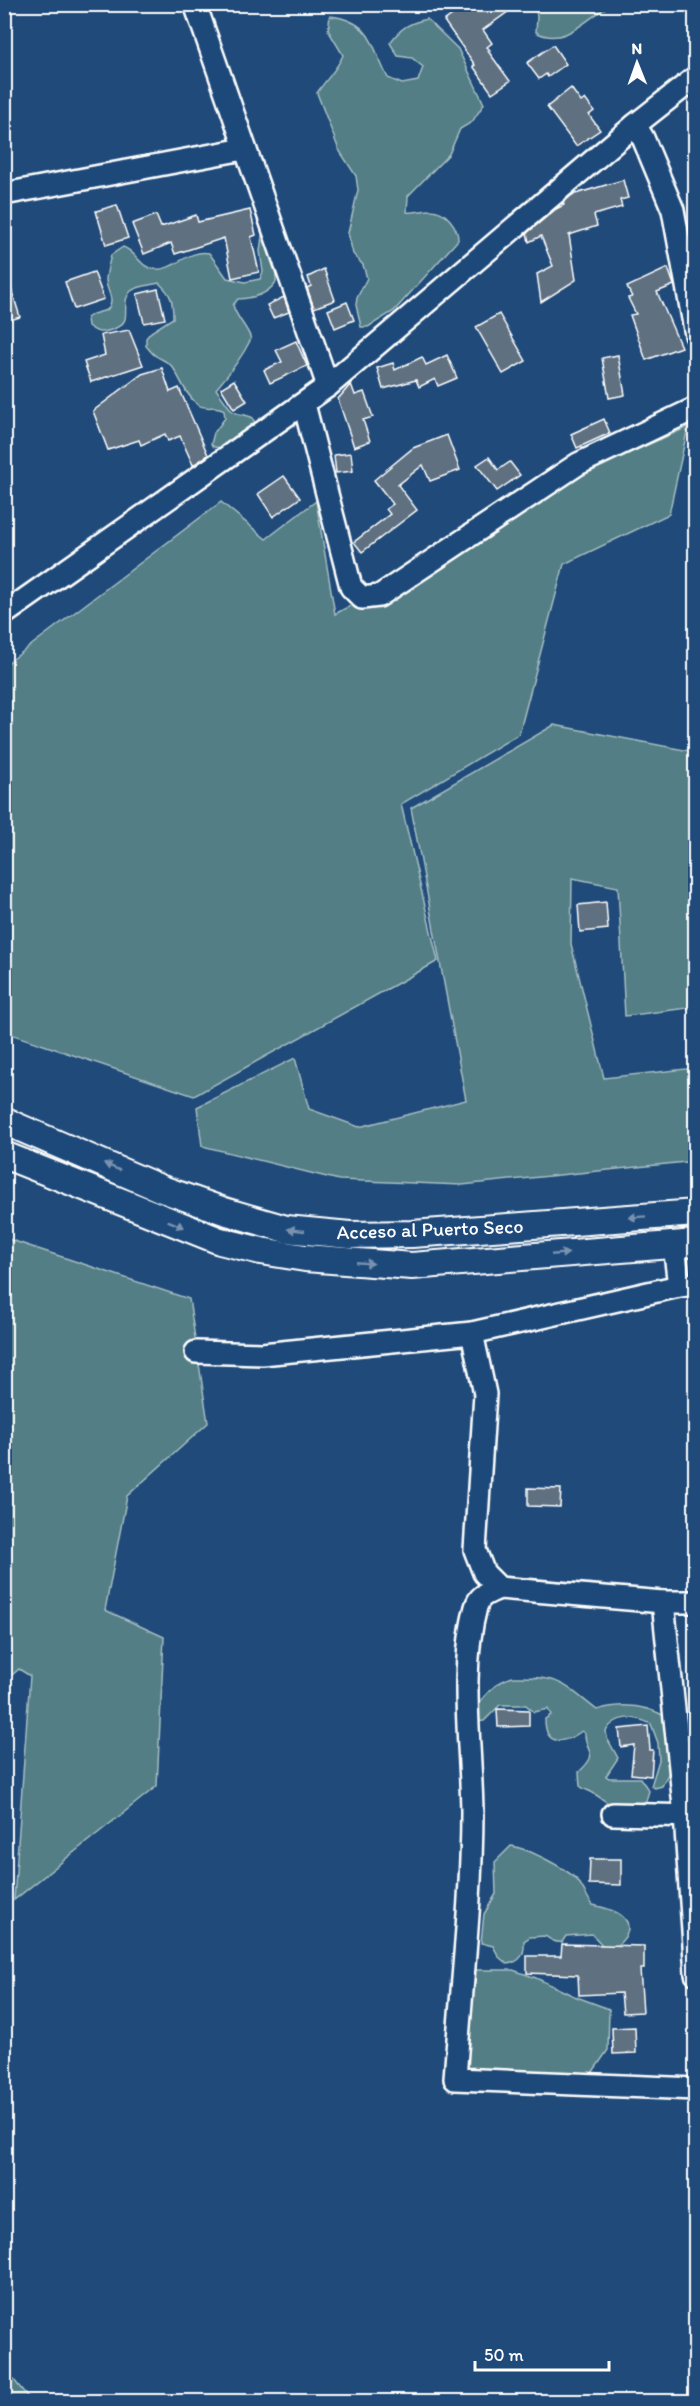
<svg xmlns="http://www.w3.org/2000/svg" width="700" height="2406" font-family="Itim,sans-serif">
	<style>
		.green { fill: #527e86; stroke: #a8bec2; stroke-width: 1.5 }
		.building { fill: #5f7080; stroke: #fff; stroke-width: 1.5 }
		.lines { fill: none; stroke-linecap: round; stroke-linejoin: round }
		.minor-casing { stroke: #fff; stroke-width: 26 }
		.major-casing { stroke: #fff; stroke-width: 30 }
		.minor { stroke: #1f4a7a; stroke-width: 21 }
		.major { stroke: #1f4a7a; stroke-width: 26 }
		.oneway { fill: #7992af }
		.labels { text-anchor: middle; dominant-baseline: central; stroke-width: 4.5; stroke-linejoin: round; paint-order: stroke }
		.street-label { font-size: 20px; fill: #fff; stroke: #1f4a7a }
	</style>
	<rect width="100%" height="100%" fill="#1f4a7a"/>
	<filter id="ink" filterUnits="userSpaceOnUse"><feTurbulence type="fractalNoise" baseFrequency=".0167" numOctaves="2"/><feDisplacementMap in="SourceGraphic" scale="12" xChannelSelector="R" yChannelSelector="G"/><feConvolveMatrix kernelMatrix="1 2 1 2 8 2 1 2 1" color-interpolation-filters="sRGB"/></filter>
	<g filter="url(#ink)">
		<g class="green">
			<path d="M535,5V4L610,5C587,18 564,48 536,32L537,17Z"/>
			<path d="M330,16C373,21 371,46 388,78L402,84L418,81L423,67L412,58L398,56L390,43C400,28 409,23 427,19L458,49L484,104L472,122L460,129L449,154L408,196L407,212C416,213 423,210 431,210C445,210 458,226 458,240L394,311L368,327H361L356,305L357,298L367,278L363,265L353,254L348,233L358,190L356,176L339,150L317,93C326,79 337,70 343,55L328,30Z"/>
			<path d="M263,229L276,267V282C267,295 254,298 238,299L233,305C236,318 247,326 251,339C242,357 230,373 216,389L232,411C238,415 246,414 253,418L255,425L222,448L214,447L211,444L214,433L225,418L224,410C216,404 205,411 197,404C186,395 181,381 174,369C170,362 162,360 156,356C152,354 149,349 146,346V338L151,332L173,318C173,301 172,295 159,283C151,285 138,286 131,291C123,298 127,310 125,319C123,327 108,332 100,332C96,332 91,328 88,326L87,318L93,314L107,310C116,299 107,293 106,281C106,273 109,264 111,255L123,247C136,251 139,267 154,269C174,272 187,249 209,253L227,278L245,282L260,279L263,272L260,251Z"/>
			<polygon points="688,427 669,514 564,564 519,734 401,804 438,961 194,1096 5,1032 5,665 221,502 266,539 316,501 335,614 442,556 570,479"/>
			<polygon points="554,725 695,752 695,1007 625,1016 618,887 572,878 571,944 604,1078 695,1068 695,1161 462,1185 339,1180 202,1146 197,1107 295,1058 309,1109 359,1127 466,1100 411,808"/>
			<polygon points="5,1238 189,1299 208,1423 127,1496 105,1610 164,1637 157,1786 14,1900 30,1676 19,1669 5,1681"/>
			<path d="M513,1677C561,1676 562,1683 597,1710C621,1703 646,1705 668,1718L673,1764L662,1786L655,1788L651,1786L659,1760L658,1743L651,1724C635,1716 616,1714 606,1731L607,1738L618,1758L606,1776L609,1778H640L649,1791L646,1801C616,1812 618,1809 593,1793C589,1790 584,1790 580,1786L579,1772C601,1751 585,1755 585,1734L582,1731C564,1744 545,1747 545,1719L551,1715L548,1709L534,1712L526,1705H500L484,1721L476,1722L473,1712C483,1697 495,1681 513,1677Z"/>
			<path d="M511,1846C527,1848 568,1869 578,1881C584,1889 587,1898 593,1905C607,1908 636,1915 626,1935C624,1940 617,1945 614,1950L604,1947L592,1934L566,1936L562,1942C555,1943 551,1940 545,1936L530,1937L524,1941C525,1954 521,1962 507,1964L499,1957L493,1946L481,1943L484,1914L496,1894L495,1862Z"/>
			<polygon points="472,1970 513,1970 536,1978 574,1996 609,2009 608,2050 590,2076 461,2068"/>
			<polygon points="5,2369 31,2401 5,2401"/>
		</g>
		<g class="building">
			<polygon points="467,4 519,4 483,30 492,43 487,47 490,50 488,51 510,81 492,93 473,66 475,65 444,21"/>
			<polygon points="553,45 566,64 548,77 546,74 539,79 527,63"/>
			<polygon points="571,88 581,102 585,99 594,111 589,115 600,130 576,146 547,107"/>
			<polygon points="623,180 628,198 620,200 622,207 594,215 597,226 569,235 576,280 541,302 537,274 553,266 541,236 529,242 527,233 556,209 564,205 563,203 572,195"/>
			<polygon points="117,205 128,238 106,245 96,211"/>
			<polygon points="250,210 256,235 251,237 259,272 232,278 224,238 175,254 171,243 144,254 132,224 156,215 161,227 196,215 198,222"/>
			<polygon points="668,268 674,285 657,292 681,347 646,360 630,315 636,314 628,298 632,297 627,287"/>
			<polygon points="324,269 335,300 314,308 307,288 311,286 308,277"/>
			<polygon points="94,272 104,299 74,309 65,282"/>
			<polygon points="4,278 8,278 20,317 4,322"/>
			<polygon points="158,289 165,319 144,323 137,294"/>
			<polygon points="284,297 289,312 273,318 267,305"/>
			<polygon points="347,302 354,320 335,328 328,310"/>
			<polygon points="499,314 526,361 503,374 476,327"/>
			<polygon points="129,330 143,365 91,382 84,362 105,355 101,335"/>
			<polygon points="296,341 307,366 270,383 264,370 282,362 276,350"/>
			<polygon points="447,355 457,378 438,386 435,379 419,387 416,380 383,389 377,368 393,363 395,370 422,357 426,365"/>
			<polygon points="618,355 625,395 609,398 602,358"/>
			<polygon points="162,368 170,392 179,388 208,455 193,465 180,436 168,441 165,434 141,445 139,440 108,450 93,411 142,374"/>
			<polygon points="234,380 247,401 234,409 221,388"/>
			<polygon points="351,384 355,395 364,392 373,417 363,420 370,441 354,447 338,399"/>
			<polygon points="604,419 610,433 577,448 571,434"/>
			<polygon points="447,435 460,470 430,481 423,465 398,485 417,510 362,552 354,542 390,514 386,509 393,504 374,480 413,448"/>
			<polygon points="351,453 353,471 336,473 334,455"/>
			<polygon points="489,457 498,470 510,462 520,475 497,491 477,465"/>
			<polygon points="284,476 300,498 273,517 258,494"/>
			<polygon points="606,902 608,929 580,932 578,905"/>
			<polygon points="528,1488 561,1489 560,1507 528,1506"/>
			<polygon points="497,1709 529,1710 529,1726 498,1727"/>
			<polygon points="648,1726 650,1750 653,1750 651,1776 631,1774 634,1745 621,1747 619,1729"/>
			<polygon points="590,1859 621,1859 621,1885 589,1884"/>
			<polygon points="562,1944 644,1946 644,1969 640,1969 643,2012 623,2013 621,1993 579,1995 578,1975 527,1973 527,1956 561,1956"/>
			<polygon points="635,2027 636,2053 613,2054 612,2028"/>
		</g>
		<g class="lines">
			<g class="minor-casing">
				<g id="minor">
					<polyline points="195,4 328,386"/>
					<polyline points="635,125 643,138 673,210 696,335"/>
					<polyline points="4,194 244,149"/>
					<polyline points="304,404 351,587 362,598 379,596 578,464 696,408"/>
					<polyline points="4,614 328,386 635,125 696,77"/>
					<polyline points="674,1245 679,1286"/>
					<polyline points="472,1333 485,1394 475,1550 484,1573 499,1588 663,1602 696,1602"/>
					<polyline points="196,1352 262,1354 472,1333 679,1286 696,1284"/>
					<path d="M499,1588C488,1593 479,1595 476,1607C459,1670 471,1746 472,1811C472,1900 461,1990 455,2079L696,2089"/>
					<polyline points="663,1602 685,1816 696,1974"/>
					<polyline points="613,1814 696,1816"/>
				</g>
			</g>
			<g class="major-casing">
				<g id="major">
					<polyline points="4,1121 162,1189 224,1211 286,1229 350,1235 412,1234 696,1213"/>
					<polyline points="4,1155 220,1241 261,1251 305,1258 412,1266 696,1243"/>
				</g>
			</g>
			<use href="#minor" class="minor"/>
			<use href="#major" class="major"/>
		</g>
		<defs><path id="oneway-solid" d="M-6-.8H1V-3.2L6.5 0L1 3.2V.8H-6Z" transform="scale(1.5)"/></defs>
		<g class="oneway">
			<use href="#oneway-solid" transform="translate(112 1167) rotate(-157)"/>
			<use href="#oneway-solid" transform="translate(637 1217) rotate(176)"/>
			<use href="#oneway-solid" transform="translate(176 1224) rotate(22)"/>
			<use href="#oneway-solid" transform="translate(296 1230) rotate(-174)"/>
			<use href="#oneway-solid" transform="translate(560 1254) rotate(-5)"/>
			<use href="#oneway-solid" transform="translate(365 1263) rotate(5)"/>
		</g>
	</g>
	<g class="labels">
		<g class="street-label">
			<text transform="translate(430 1229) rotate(-2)">Acceso al Puerto Seco</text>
		</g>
	</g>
	<rect width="700" height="2406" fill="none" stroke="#1f4a7a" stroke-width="24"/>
	<rect x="12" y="12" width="676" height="2382" fill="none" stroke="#fff" stroke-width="2" filter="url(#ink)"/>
	<g transform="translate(637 63) rotate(359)" stroke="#1f4a7a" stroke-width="4.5" paint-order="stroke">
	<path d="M0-4.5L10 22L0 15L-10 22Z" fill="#ffffff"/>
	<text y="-9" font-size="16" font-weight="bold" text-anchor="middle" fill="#ffffff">N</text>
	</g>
	<path d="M475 2361v9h134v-9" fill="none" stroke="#ffffff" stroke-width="3"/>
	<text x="484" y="2361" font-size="18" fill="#ffffff" stroke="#1f4a7a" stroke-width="4.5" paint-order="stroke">50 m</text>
</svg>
